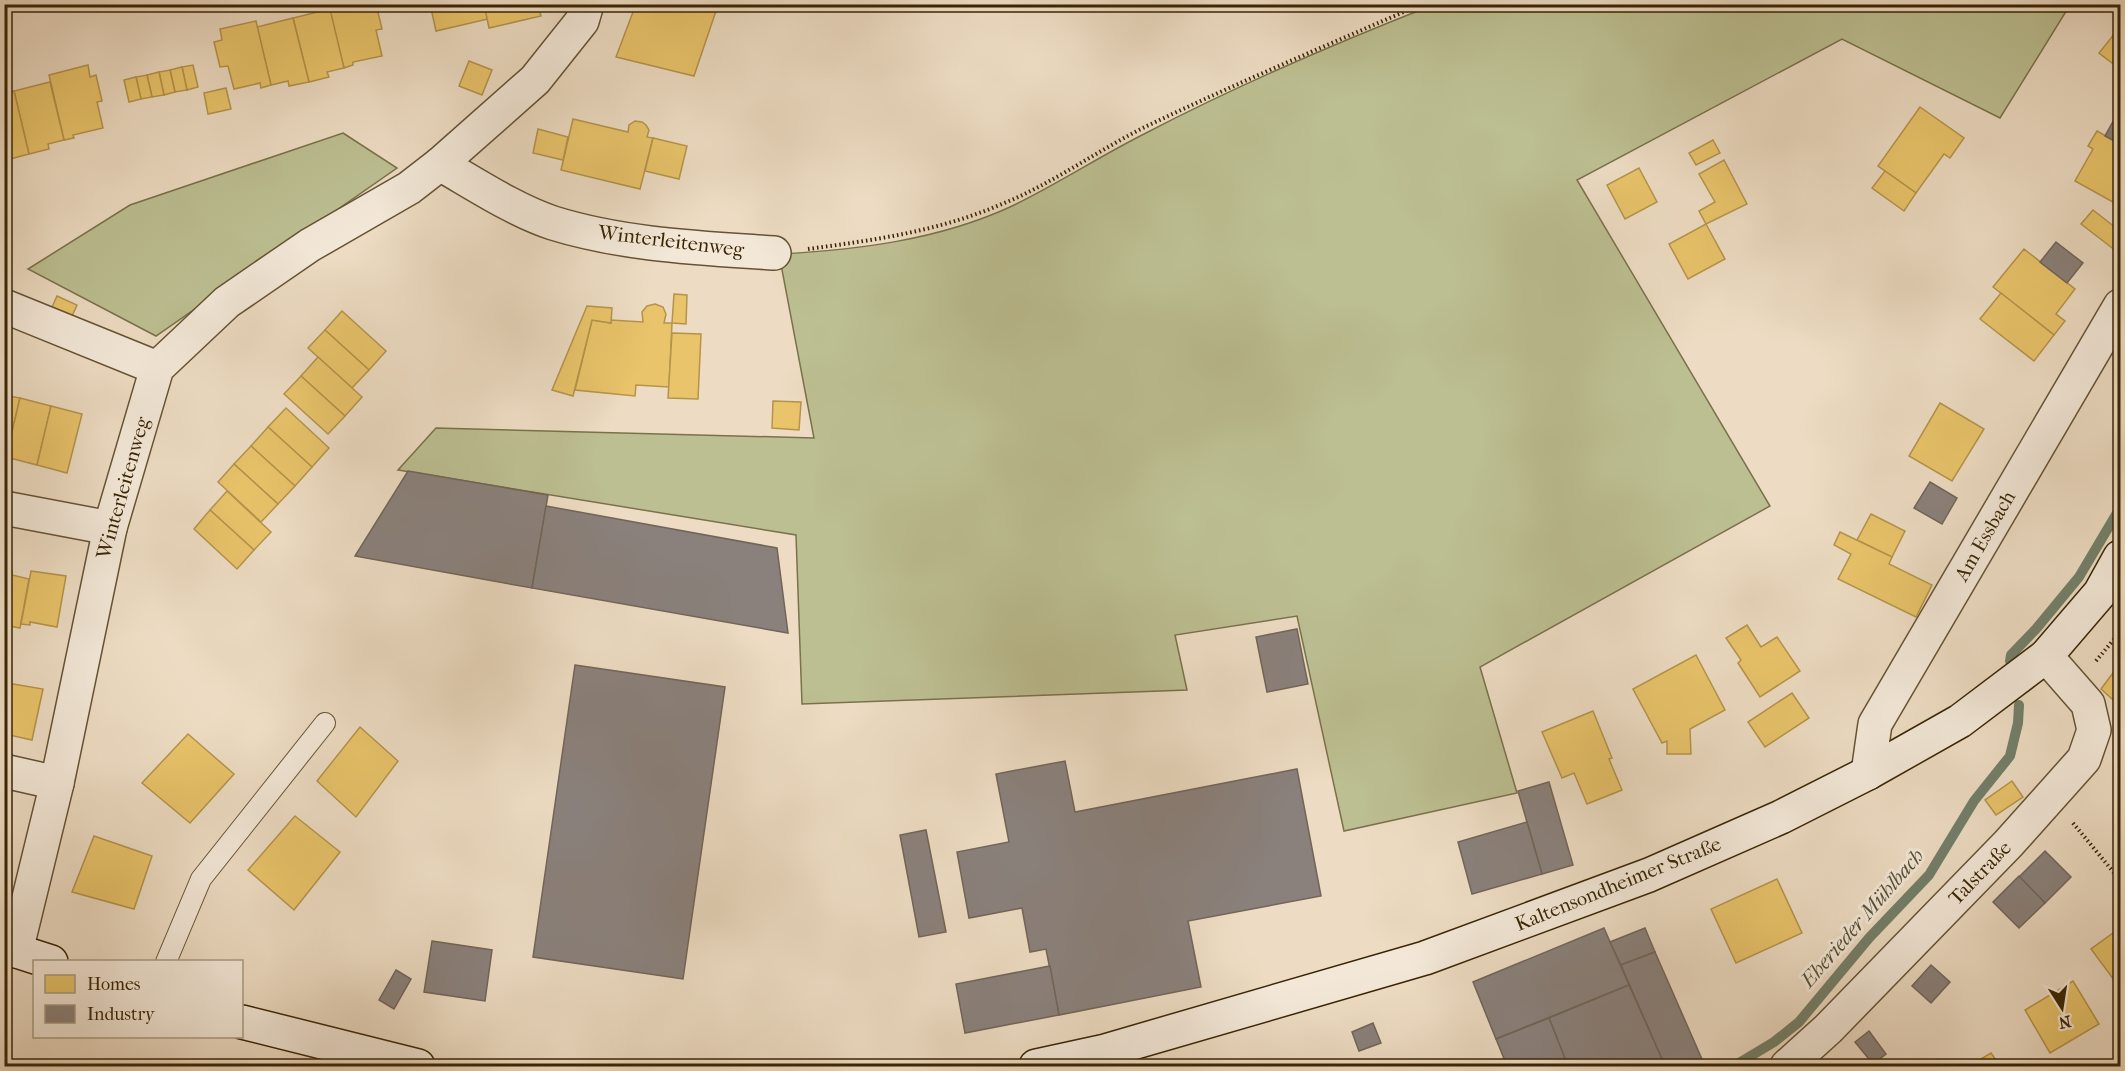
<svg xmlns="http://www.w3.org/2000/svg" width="2125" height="1071" font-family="'IM FELL French Canon',serif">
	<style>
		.green { fill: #bcbf92; stroke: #7a724b; stroke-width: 1.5 }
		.homes { fill: #e9c46a; stroke: #b4944b; stroke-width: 1.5 }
		.industry { fill: #8a817c; stroke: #726558; stroke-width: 1.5 }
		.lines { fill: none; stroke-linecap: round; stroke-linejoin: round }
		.stream { stroke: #73806b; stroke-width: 10 }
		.service-casing { stroke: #665334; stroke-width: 22 }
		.minor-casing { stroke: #665334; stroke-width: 36 }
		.secondary-casing { stroke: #392504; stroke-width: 36 }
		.path { stroke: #392504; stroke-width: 4; stroke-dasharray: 1.5 3; stroke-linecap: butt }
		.service { stroke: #f3e8d8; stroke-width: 20 }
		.minor { stroke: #f3e8d8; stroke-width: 33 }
		.secondary { stroke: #f3e8d8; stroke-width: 33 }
		.labels { text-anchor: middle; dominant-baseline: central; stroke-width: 6; stroke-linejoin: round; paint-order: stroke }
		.street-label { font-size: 20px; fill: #392504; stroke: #f3e8d8 }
		.water-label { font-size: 21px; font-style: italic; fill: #565238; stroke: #f3e8d8 }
	</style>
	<rect width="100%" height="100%" fill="#eddcc3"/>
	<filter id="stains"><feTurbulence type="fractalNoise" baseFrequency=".00333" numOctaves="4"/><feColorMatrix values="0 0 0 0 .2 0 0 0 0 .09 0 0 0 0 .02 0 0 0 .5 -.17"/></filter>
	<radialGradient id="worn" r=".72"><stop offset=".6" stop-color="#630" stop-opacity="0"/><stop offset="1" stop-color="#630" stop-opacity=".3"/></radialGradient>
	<g class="green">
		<path d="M1433,5H2070L2000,118L1842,39L1577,180L1770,506L1480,667L1517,793L1344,831L1297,616L1175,635L1187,690L802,704L796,535L398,470L436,428L814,438L779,254C857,250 938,240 1010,207C1056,185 1100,156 1146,133C1238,85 1336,43 1433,5Z"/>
		<polygon points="343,133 397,168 156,336 28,269 130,205"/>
	</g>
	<g class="homes">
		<polygon points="328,4 376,4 382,29 376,30 382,56 353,62 353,65 344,68"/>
		<polygon points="430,4 484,4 488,19 436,31"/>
		<polygon points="484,4 538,4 541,16 489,28"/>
		<polygon points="636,4 718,5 694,76 616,57"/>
		<polygon points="330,9 344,68 327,72 329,77 309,82 293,18"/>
		<polygon points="293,18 309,82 289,86 288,81 271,85 257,27"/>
		<polygon points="256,21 271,85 261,88 260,83 234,89 228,66 220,67 214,42 222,40 220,29"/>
		<polygon points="2119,28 2120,29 2120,53 2112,63 2099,53"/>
		<polygon points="469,61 492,70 482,95 459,86"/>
		<polygon points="88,65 90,77 96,75 102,101 97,102 103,128 73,135 74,138 64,140 49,75"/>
		<polygon points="193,65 198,87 187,90 182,67"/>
		<polygon points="182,67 187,90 175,92 170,70"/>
		<polygon points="170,70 175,92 164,95 159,72"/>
		<polygon points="159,72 164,95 152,97 147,75"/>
		<polygon points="147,75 152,97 141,99 136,77"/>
		<polygon points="136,77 141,99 129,102 124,80"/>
		<polygon points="50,82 64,140 48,144 49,149 29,154 14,91"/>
		<polygon points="226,88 231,109 208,114 204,93"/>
		<polygon points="14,91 29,154 10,159 9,154 4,155 4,93"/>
		<polygon points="1920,107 1964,138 1950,158 1944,154 1916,193 1878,166"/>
		<polygon points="573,119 628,132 629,125 635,121 642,122 646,125 649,130 647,137 653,138 640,189 561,170"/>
		<polygon points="538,129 568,137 563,160 533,153"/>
		<polygon points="2097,131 2120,144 2120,206 2075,181 2093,149 2088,146"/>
		<polygon points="653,138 687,146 679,179 645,171"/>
		<polygon points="1713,140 1720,153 1696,165 1689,153"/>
		<polygon points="1724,160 1747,204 1706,224 1699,211 1715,202 1699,174"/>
		<polygon points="1639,168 1657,202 1625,219 1607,185"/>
		<polygon points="1885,171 1916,193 1904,211 1872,188"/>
		<polygon points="2093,210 2120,231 2120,254 2081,224"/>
		<polygon points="1706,224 1725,259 1688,279 1669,244"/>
		<polygon points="2024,249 2075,289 2056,314 2065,321 2054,335 1993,287"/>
		<polygon points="2001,293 2054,335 2034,361 1980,319"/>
		<polygon points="674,294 687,295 686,324 672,323"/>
		<polygon points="57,296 77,305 72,316 52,307"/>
		<polygon points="655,304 663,307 666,314 664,323 672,323 669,387 636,385 635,396 575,390 592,320 611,323 611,320 643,322 642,312 647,306"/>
		<polygon points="587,306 612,308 611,323 592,320 573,396 552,390"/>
		<polygon points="342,311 386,351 369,370 325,330"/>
		<polygon points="325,330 369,370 352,388 308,348"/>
		<polygon points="672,333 701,334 698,399 668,398"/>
		<polygon points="318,357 362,397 345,416 301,376"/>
		<polygon points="301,376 345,416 328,434 284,394"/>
		<polygon points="4,395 20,398 6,457 4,457"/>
		<polygon points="20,398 51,406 37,465 6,457"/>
		<polygon points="773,401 801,402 799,430 772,428"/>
		<polygon points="1940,403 1984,429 1952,481 1909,456"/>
		<polygon points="51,406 82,414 67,473 37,465"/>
		<polygon points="286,408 329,448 312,467 268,427"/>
		<polygon points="268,427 312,467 295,486 251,446"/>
		<polygon points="251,446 295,486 278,504 234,464"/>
		<polygon points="234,464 278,504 261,522 218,482"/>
		<polygon points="227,491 271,532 254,550 210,510"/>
		<polygon points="210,510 254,550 237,569 194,529"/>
		<polygon points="1871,514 1905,531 1892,557 1857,540"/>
		<polygon points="1840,532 1892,557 1889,564 1932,585 1916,617 1838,579 1851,554 1834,545"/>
		<polygon points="4,569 12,570 12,575 29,579 20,628 4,625"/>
		<polygon points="31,571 66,576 57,627 30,622 30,625 21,624"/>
		<polygon points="1747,625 1761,647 1777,637 1800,671 1760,697 1738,663 1741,660 1726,638"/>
		<polygon points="1696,655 1725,710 1690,729 1691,754 1667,754 1667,741 1662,743 1633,689"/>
		<polygon points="2119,665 2120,666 2120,706 2101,689"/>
		<polygon points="7,683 43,689 32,740 5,734 4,736 4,696"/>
		<polygon points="1792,693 1809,718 1765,747 1748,722"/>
		<polygon points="1593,711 1612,758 1609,759 1622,790 1587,804 1574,773 1562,778 1542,732"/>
		<polygon points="360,727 398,761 356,817 317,781"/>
		<polygon points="188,734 234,774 190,823 142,783"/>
		<polygon points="2012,781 2023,797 1996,815 1985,800"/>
		<polygon points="295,816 340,852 294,910 248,870"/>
		<polygon points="94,836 152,856 134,909 72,892"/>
		<polygon points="1777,879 1802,933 1736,963 1711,909"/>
		<polygon points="2120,928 2120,988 2091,949"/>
		<polygon points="2073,981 2099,1024 2050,1053 2025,1010"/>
		<polygon points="1991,1053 2000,1066 1969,1066"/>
	</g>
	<g class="industry">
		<polygon points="2120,109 2120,144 2105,136"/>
		<polygon points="2056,242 2083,263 2067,283 2040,262"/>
		<polygon points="408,471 548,495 532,588 355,556"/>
		<polygon points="1930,482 1957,498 1942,524 1914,508"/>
		<polygon points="546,506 777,548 788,633 532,588"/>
		<polygon points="1297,629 1308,684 1267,692 1256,637"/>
		<polygon points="575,665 725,687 683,979 533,957"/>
		<polygon points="1065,761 1075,812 1297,769 1321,896 1188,921 1201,987 1059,1015 1046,949 1030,952 1022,908 969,918 957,852 1009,842 996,774"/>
		<polygon points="1549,782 1573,865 1542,874 1518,791"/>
		<polygon points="1527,822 1542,874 1472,894 1458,842"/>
		<polygon points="926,830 946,932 919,937 900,835"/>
		<polygon points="2045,851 2071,877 2045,903 2019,877"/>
		<polygon points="2019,876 2045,903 2019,928 1993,902"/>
		<polygon points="1604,928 1629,985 1496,1039 1473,982"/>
		<polygon points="1645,928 1655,952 1621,965 1610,942"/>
		<polygon points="432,941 492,950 485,1001 424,992"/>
		<polygon points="1655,952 1705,1066 1665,1066 1621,965"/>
		<polygon points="1931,965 1950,982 1931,1003 1912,986"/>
		<polygon points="1050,966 1059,1015 965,1033 956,984"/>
		<polygon points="396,970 411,979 394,1009 379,1000"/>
		<polygon points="1629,985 1665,1066 1568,1066 1549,1018"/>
		<polygon points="1549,1018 1568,1066 1507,1066 1496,1039"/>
		<polygon points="1373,1023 1381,1043 1359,1051 1352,1032"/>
		<polygon points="1869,1031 1886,1054 1873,1064 1855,1042"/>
	</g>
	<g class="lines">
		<g class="stream">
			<polyline points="2010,661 2011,655 2036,629 2079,577 2120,508"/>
			<polyline points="1734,1066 1774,1042 1799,1022 1869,938 1929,875 1974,801 2010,756 2018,723 2019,705"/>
		</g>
		<g class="service-casing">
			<polyline id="service" points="166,962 201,879 325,723"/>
		</g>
		<g class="minor-casing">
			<g id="minor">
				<path d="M440,164C475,184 514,210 553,223C624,245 700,248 774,253"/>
				<polyline points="4,306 157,368"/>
				<polyline points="4,508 110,528"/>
				<polyline points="4,771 57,783"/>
				<polyline points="1868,773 1875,724 2120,306"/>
				<polyline points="16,951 57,783 110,528 157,368 227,302 310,245 409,188 440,164 535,80 582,21 587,4"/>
				<polyline points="1787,1066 1828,1029 2008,844 2084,759 2094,730 2088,704 2046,656"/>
			</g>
		</g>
		<g class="secondary-casing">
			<g id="secondary">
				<polyline points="4,947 51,962"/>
				<polyline points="242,1022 418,1066"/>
				<polyline points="1036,1066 1105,1051 1425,958 1649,875 1781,817 1868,773 1960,721 2046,656 2100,593 2120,557"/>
			</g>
		</g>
		<g class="path">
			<path d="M808,249C875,240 939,231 1002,204C1052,184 1098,150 1147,126C1237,83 1330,44 1422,4"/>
			<polyline points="2096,661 2120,632"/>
			<polyline points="2073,823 2120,880"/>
		</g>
		<use href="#service" class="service"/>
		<use href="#minor" class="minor"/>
		<use href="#secondary" class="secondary"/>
	</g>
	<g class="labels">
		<g class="street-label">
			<text transform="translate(671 241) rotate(7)">Winterleitenweg</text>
			<text transform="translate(123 488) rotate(-74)">Winterleitenweg</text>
			<text transform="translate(1985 536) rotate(-60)">Am Essbach</text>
			<text transform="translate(1980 873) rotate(-46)">Talstraße</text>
			<text transform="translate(1618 884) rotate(-22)">Kaltensondheimer Straße</text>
		</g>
		<g class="water-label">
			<text transform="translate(1862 918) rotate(-49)">Eherieder Mühlbach</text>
		</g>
	</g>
	<rect width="2125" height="1071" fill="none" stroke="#eddcc3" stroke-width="24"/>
	<rect x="6" y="6" width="2113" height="1059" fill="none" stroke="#392504" stroke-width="3"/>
	<rect x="12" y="12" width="2101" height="1047" fill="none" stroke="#392504" stroke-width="1.5"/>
	<rect x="33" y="960" width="210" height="78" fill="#f3e8d8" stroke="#a99a83" stroke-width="1.5"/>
	<rect x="45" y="975" width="30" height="18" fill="#e9c46a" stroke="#a99a83" stroke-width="1.5"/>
	<text x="87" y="990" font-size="18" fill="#392504">Homes</text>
	<rect x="45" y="1005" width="30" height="18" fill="#8a817c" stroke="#a99a83" stroke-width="1.5"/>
	<text x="87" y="1020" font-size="18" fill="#392504">Industry</text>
	<g transform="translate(2062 1008) rotate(168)" stroke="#f3e8d8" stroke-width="4.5" paint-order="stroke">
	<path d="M0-4.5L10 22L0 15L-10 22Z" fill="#392504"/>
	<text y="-9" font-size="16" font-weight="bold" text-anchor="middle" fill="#392504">N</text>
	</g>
	<rect width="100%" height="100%" filter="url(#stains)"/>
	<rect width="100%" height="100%" fill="url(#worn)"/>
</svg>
